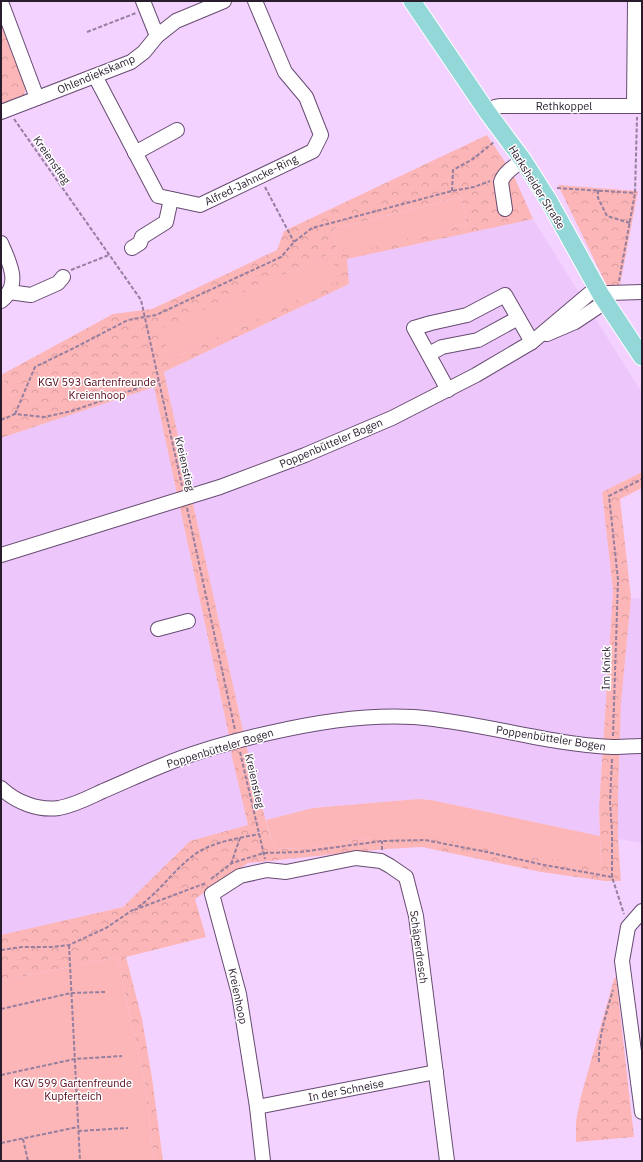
<svg xmlns="http://www.w3.org/2000/svg" width="643" height="1162" font-family="'IBM Plex Sans',sans-serif">
	<style>
		.built { fill: #edc7fb }
		.green { fill: #fcb6b8 }
		.forest { fill: url(#forest-crowns); fill-rule: evenodd }
		.lines { fill: none; stroke-linecap: round; stroke-linejoin: round }
		.minor-casing { stroke: #674b71; stroke-width: 16 }
		.major-casing { stroke: #fff; stroke-width: 19 }
		.path { stroke: #957e9e; stroke-width: 2; stroke-dasharray: 4 2; stroke-linecap: butt }
		.minor { stroke: #fff; stroke-width: 14 }
		.major { stroke: #93d7d8; stroke-width: 17 }
		.labels { text-anchor: middle; dominant-baseline: central; stroke-width: 3; stroke-linejoin: round; paint-order: stroke }
		.street-label { font-size: 11px; fill: #281c2d; stroke: #fff }
		.park-label { font-size: 11px; fill: #590819; stroke: #fff }
	</style>
	<defs>
		<pattern id="forest-crowns" width="20" height="18" patternUnits="userSpaceOnUse"><rect width="20" height="18" fill="#fcb6b8"/><path d="M2 6a3 3 0 1 1 6 0M12 15a3 3 0 1 1 6 0" fill="none" stroke="#d89c9e"/></pattern>
	</defs>
	<rect width="100%" height="100%" fill="#f3d2ff"/>
	<g class="built">
		<polygon points="533,219 642,393 642,472 602,492 613,591 599,808 600,836 431,800 418,799 313,808 266,820 248,753 164,372 349,284 347,259"/>
		<polygon points="154,387 228,731 232,757 248,826 190,841 123,907 1,935 1,438"/>
		<polygon points="631,598 642,599 642,843 618,839 618,798 621,703"/>
	</g>
	<g class="green">
		<polygon points="461,197 467,224 338,257 333,229"/>
		<polygon points="332,253 339,281 171,359 159,329"/>
		<polygon points="1,375 13,397 13,409 1,415"/>
		<polygon points="418,799 431,800 600,836 601,866 370,837 303,849 273,848 266,820 313,808"/>
		<polygon points="117,957 144,1078 154,1161 1,1161 1,981"/>
	</g>
	<g class="forest">
		<polygon points="1,20 27,83 24,95 1,105"/>
		<path d="M487,135L513,174L533,219L347,259L349,284L164,372L248,753L273,848L303,849L370,837L429,836L531,857L601,865L599,808L613,591L602,492L642,472V488L620,499L631,598L621,703L618,798V839L621,881H605L541,872L422,847L386,849L248,863L195,899L206,937L126,957L142,1019L152,1078L163,1161H154L144,1078L117,957L1,981V935L123,907L190,841L248,825L232,757L228,731L154,387L1,438V415L13,409V397L1,375L113,314L152,309L277,250L284,231ZM461,197L467,224L338,256L333,229ZM332,253L338,281L171,359L160,329Z"/>
		<polygon points="558,185 638,191 620,285 607,286"/>
		<polygon points="616,977 634,1137 576,1142 576,1121 581,1096 614,979"/>
	</g>
	<g class="lines">
		<g class="minor-casing">
			<g id="minor">
				<polyline points="143,1 157,36"/>
				<polyline points="1,2 37,98"/>
				<polyline points="95,76 158,196 200,205 313,151 321,135 306,97 285,72 255,1"/>
				<polyline points="634,106 635,1"/>
				<polyline points="1,112 131,62 144,52 157,36 176,21 224,1"/>
				<polyline points="488,113 495,107 501,106 642,106"/>
				<polyline points="135,153 177,130"/>
				<path d="M505,209L501,182C504,172 515,166 523,160"/>
				<path d="M1,243C9,262 22,284 1,301"/>
				<polyline points="132,248 140,243 142,237 166,222 171,199"/>
				<polyline points="9,292 31,295 58,283 63,277"/>
				<polyline points="601,295 608,293 642,292"/>
				<polyline points="547,334 575,322 605,302"/>
				<polyline points="429,354 442,347 478,340 518,318"/>
				<polyline points="448,390 414,328 431,323 467,315 505,295 532,342"/>
				<polyline points="1,555 220,487 305,455 392,418 476,375 532,342 596,288"/>
				<polyline points="158,629 188,621"/>
				<path d="M1,788C16,802 38,811 59,808C75,805 88,798 103,791C122,783 141,774 161,766C194,752 234,741 269,733C316,722 366,714 414,717C481,722 545,744 612,747C622,747 632,746 642,746"/>
				<polyline points="642,911 628,927 622,961 642,1112"/>
				<polyline points="257,1107 436,1072"/>
				<polyline points="263,1161 257,1107 239,994 212,894 240,876 267,870 286,872 356,858 381,861 390,866 406,877 416,916 447,1161"/>
			</g>
		</g>
		<g class="major-casing">
			<polyline id="major" points="412,1 488,113 523,160 549,201 601,295 642,357"/>
		</g>
		<g class="path">
			<polyline points="87,32 136,13"/>
			<polyline points="14,119 141,300 182,486"/>
			<polyline points="265,187 294,242"/>
			<polyline points="557,188 635,193"/>
			<polyline points="598,190 598,198 607,216 630,223"/>
			<polyline points="452,191 453,170 473,159 494,142"/>
			<polyline points="71,270 109,255"/>
			<polyline points="619,281 635,193 637,117"/>
			<polyline points="15,414 35,367 74,348 128,320 156,315 281,257 294,242 312,228 452,191 474,187 490,181"/>
			<polyline points="1,420 15,414 44,417 72,411 158,381"/>
			<polyline points="187,508 235,730"/>
			<polyline points="613,736 618,580 609,496 642,479"/>
			<polyline points="240,752 265,859"/>
			<polyline points="612,759 610,802 612,832 612,877 624,914"/>
			<polyline points="382,850 382,841"/>
			<polyline points="231,864 240,838"/>
			<polyline points="211,879 232,863 264,853 300,852 382,841 425,840 487,852 544,865 612,877"/>
			<path d="M138,907C161,891 176,866 200,851C218,841 239,838 259,834"/>
			<polyline points="134,910 206,883"/>
			<polyline points="69,945 80,1161"/>
			<polyline points="1,950 22,947 51,947 69,945 106,928 134,909"/>
			<polyline points="1,1009 71,993 105,992"/>
			<path d="M599,1062C598,1038 606,1014 613,990"/>
			<polyline points="1,1075 75,1059 122,1056"/>
			<polyline points="78,1131 128,1128"/>
			<polyline points="23,1139 28,1161"/>
			<polyline points="1,1143 78,1127"/>
		</g>
		<use href="#minor" class="minor"/>
		<use href="#major" class="major"/>
	</g>
	<g class="labels">
		<g class="street-label">
			<text transform="translate(96 74) rotate(-23)">Ohlendiekskamp</text>
			<text x="564" y="106">Rethkoppel</text>
			<text transform="translate(52 160) rotate(55)">Kreienstieg</text>
			<text transform="translate(251 180) rotate(-26)">Alfred-Jahncke-Ring</text>
			<text transform="translate(537 187) rotate(58)">Harksheider Straße</text>
			<text transform="translate(331 443) rotate(-23)">Poppenbütteler Bogen</text>
			<text transform="translate(185 464) rotate(77)">Kreienstieg</text>
			<text transform="translate(606 668) rotate(-89)">Im Knick</text>
			<text transform="translate(551 738) rotate(9)">Poppenbütteler Bogen</text>
			<text transform="translate(220 748) rotate(-17)">Poppenbütteler Bogen</text>
			<text transform="translate(255 781) rotate(77)">Kreienstieg</text>
			<text transform="translate(419 947) rotate(82)">Schäperdresch</text>
			<text transform="translate(238 996) rotate(78)">Kreienhoop</text>
			<text transform="translate(346 1090) rotate(-11)">In der Schneise</text>
		</g>
		<g class="park-label">
			<text x="97" y="382">KGV 593 Gartenfreunde<tspan x="97" dy="13">Kreienhoop</tspan></text>
			<text x="73" y="1083">KGV 599 Gartenfreunde<tspan x="73" dy="13">Kupferteich</tspan></text>
		</g>
	</g>
	<rect width="643" height="1162" fill="none" stroke="#281c2d" stroke-width="4"/>
</svg>
